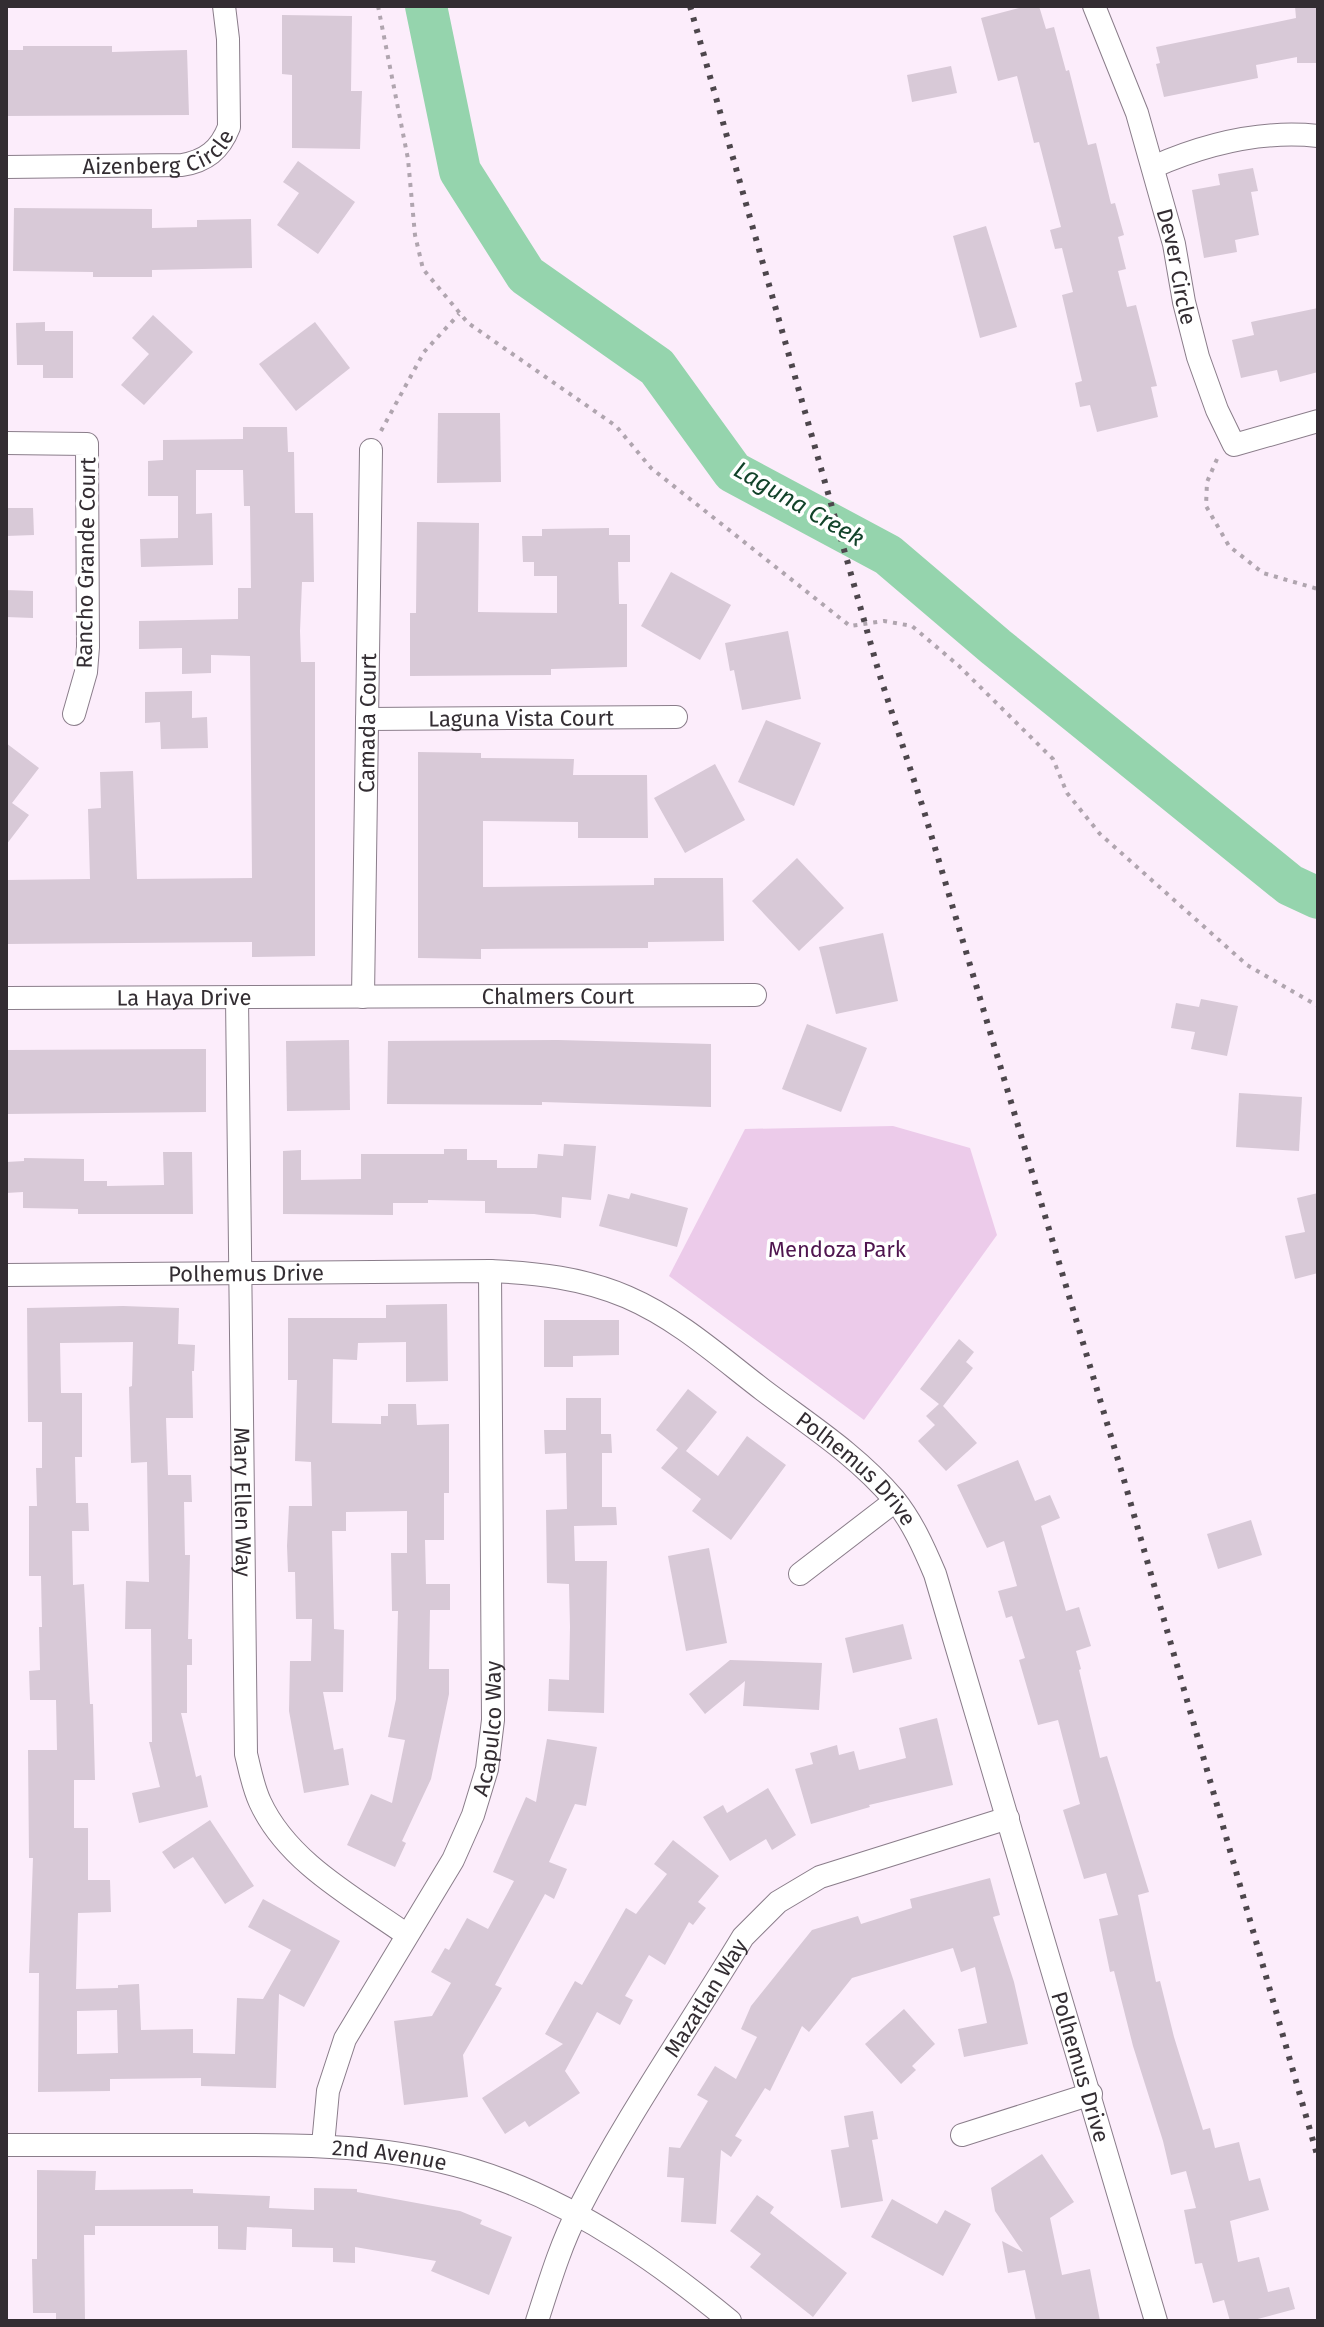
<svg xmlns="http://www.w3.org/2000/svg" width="1324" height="2327" font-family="'Fira Sans',sans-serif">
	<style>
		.green { fill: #eccbea }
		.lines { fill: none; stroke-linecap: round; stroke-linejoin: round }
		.river { stroke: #95d4ad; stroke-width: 42 }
		.building { fill: #d8c9d7; fill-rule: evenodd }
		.street-casing { stroke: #8a7d8a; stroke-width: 24 }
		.path { stroke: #b0a5af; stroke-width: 4; stroke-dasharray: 4 6; stroke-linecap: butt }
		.street { stroke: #fff; stroke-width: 22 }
		.rail { stroke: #4d464c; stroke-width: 6; stroke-dasharray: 4 8; stroke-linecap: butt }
		.labels { text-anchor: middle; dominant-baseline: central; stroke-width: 7; stroke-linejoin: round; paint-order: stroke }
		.street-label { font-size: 22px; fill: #332d32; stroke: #fff }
		.park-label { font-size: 22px; fill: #4f154f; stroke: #fff }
		.water-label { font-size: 24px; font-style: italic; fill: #12432a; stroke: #fff }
	</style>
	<rect width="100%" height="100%" fill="#fcedfb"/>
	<polygon class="green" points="893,1126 970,1148 997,1235 864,1420 669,1276 745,1129"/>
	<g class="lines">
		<polyline class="river" points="426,6 460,171 526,275 657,367 733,472 888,555 996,647 1290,885 1318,898"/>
	</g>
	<g class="building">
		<polygon points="1027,6 1039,6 1046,29 1054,27 1066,71 1069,70 1088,145 1096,143 1111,204 1115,203 1124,235 1118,237 1126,269 1118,271 1127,307 1136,305 1157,386 1151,387 1158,417 1097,432 1090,405 1080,407 1075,383 1082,381 1062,295 1073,292 1062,248 1055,249 1050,230 1061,227 1039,142 1034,143 1017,76 998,81 981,18"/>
		<polygon points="1295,6 1318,6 1318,63 1297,63 1297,57 1256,65 1258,78 1164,97 1156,64 1160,63 1156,47 1296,18"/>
		<polygon points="282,15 352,16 351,91 362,91 360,149 292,148 292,75 282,74"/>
		<polygon points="23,46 112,46 112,52 187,50 189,115 6,116 6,50 23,50"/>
		<polygon points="951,66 957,93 912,102 907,75"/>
		<polygon points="298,161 355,202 318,254 277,225 299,193 283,182"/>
		<polygon points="1253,168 1258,191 1251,192 1259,235 1235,240 1237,252 1204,258 1192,190 1220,185 1218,174"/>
		<polygon points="14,208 152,209 152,228 197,227 197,220 251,219 252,268 152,270 152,277 93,277 93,272 13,271"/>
		<polygon points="986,226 1017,327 980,338 953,236"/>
		<polygon points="1318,308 1318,372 1280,382 1277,370 1241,378 1232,340 1254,335 1251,322"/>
		<polygon points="153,315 193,352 144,405 121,385 149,354 132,338"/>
		<polygon points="45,322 45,331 73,331 73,378 43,378 43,365 17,365 16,323"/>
		<polygon points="315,322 350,368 296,411 259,364"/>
		<polygon points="438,413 500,413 501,482 437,483"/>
		<polygon points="243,427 287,427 288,452 294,452 295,513 313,513 314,582 302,582 300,631 301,662 315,662 315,956 252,957 252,942 6,944 6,880 90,879 88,809 101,808 100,772 133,771 137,879 252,878 250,656 211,655 211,673 182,674 182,648 139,649 139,621 238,619 238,588 251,588 250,506 244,506 243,470 196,470 196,514 212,513 213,565 141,567 140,539 178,538 178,496 148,496 148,461 163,460 163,440 243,439"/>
		<polygon points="6,508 33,508 34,535 6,536"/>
		<polygon points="417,522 479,523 478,612 557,613 557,576 534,576 534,562 523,562 522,536 542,536 542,529 609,528 609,535 630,535 630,562 618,562 619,604 627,604 627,667 551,669 551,675 410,676 410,613 416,613"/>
		<polygon points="671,572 731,605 700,660 641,626"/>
		<polygon points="6,590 33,591 33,618 6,617"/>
		<polygon points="788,631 801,699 742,710 734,670 730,671 725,643"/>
		<polygon points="192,691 192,718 207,717 208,748 161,749 160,722 145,723 145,692"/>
		<polygon points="766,720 821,743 794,806 738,782"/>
		<polygon points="6,743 39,768 12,803 29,815 6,845"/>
		<polygon points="418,752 481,753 481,758 574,759 573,775 647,775 648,838 578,838 578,822 483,821 483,887 654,885 654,878 723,878 724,941 648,942 648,948 481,949 481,959 418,958"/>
		<polygon points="715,764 745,820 685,853 654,798"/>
		<polygon points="797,858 844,908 799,951 752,901"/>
		<polygon points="883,933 898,1001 836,1014 819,947"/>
		<polygon points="1201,999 1238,1006 1227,1056 1191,1049 1195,1032 1171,1028 1176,1003 1199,1007"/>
		<polygon points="807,1024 867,1048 841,1112 782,1089"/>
		<polygon points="349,1040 350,1110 287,1111 286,1041"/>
		<polygon points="558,1040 711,1044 711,1107 542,1102 542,1105 387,1104 388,1041"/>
		<polygon points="206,1049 206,1112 6,1114 6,1050"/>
		<polygon points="1239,1093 1302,1097 1299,1151 1236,1147"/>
		<polygon points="564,1144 596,1146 591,1200 562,1197 561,1218 534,1214 485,1213 485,1201 428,1200 428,1203 393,1203 393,1215 283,1214 283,1151 301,1150 301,1180 361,1179 361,1154 444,1154 444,1149 467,1149 467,1160 497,1160 497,1168 537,1168 538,1154 563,1156"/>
		<polygon points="163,1152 192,1152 193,1214 78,1214 78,1209 23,1208 23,1192 6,1193 6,1162 24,1161 24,1158 84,1159 84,1181 107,1181 107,1186 164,1185"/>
		<polygon points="631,1193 688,1208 677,1247 599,1226 608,1194 629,1199"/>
		<polygon points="1318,1193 1318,1273 1295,1279 1285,1236 1305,1232 1297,1198"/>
		<polygon points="447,1304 448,1381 406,1382 406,1342 358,1343 357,1360 333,1359 332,1423 381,1424 381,1416 388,1416 388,1404 416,1404 417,1425 449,1424 449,1493 444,1493 444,1540 425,1540 426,1584 450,1584 450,1610 430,1610 429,1669 449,1669 449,1694 431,1779 402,1841 406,1843 395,1867 347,1845 371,1794 392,1803 405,1740 388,1737 396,1699 398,1611 392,1611 391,1553 407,1553 407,1511 346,1512 346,1531 332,1531 334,1629 344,1630 343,1692 323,1692 334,1750 343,1748 349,1785 304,1793 289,1711 290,1661 311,1661 312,1619 296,1619 295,1572 288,1572 287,1546 289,1506 312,1506 311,1462 295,1461 297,1380 288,1380 288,1318 386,1318 386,1305"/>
		<path d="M123,1306L179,1308L178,1344L195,1345L194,1371H192L193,1418H166L168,1475H191L192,1502H184L185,1555H190L188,1639H192V1665H187V1713H181L196,1777L201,1775L208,1807L139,1823L132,1793L160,1787L149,1742H152L151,1629H125L126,1581L149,1582L147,1462L131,1463L129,1387L132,1386L133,1342L60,1343L61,1393H82V1457H75L76,1503H88L89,1531H72L73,1585L84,1584L90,1704H93L95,1780H74V1828H88V1880H110L111,1912L78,1913L76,1989L118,1988V1985L139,1984L141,2030L193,2029V2053L235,2054L237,1998L263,1999L291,1950L248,1927L263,1899L340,1941L304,2007L279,1994L276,2088L201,2086V2078L110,2079V2091L38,2092L39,1973H29L33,1858H29L28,1750H57L56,1700H30L29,1671L40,1670L39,1627H42L41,1576H29V1506H37L36,1468H42V1422H28L27,1308ZM117,2010L118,2053L77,2054V2011Z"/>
		<polygon points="544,1320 619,1320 619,1355 573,1356 573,1367 544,1367"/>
		<polygon points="959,1339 974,1352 966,1362 973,1368 943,1406 977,1443 946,1471 918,1441 935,1425 926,1416 939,1404 920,1389"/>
		<polygon points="688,1389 717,1412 686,1451 718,1476 747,1436 786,1465 731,1540 692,1511 701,1499 661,1468 678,1448 656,1430"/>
		<polygon points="566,1398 601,1398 601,1434 611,1434 612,1453 602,1453 602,1507 616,1507 617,1525 574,1526 575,1561 607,1561 604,1713 548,1711 549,1679 569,1680 570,1627 569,1584 547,1583 546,1510 567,1509 566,1453 545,1454 544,1430 566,1430"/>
		<polygon points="1018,1460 1035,1501 1050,1495 1060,1518 1041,1526 1066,1611 1079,1607 1091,1646 1076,1651 1081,1669 1079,1670 1100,1758 1107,1756 1149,1892 1138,1895 1156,1982 1160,1981 1174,2037 1203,2130 1210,2128 1215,2148 1239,2142 1249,2181 1260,2178 1269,2210 1230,2221 1238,2262 1259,2257 1268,2292 1289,2287 1295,2309 1250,2321 1230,2321 1224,2300 1213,2303 1202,2263 1195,2264 1184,2210 1196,2208 1186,2171 1171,2175 1163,2141 1133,2046 1114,1971 1110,1972 1099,1919 1118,1915 1106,1873 1084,1879 1063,1810 1080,1804 1058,1720 1038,1725 1019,1660 1025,1658 1012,1616 1006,1618 998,1591 1017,1586 1004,1541 987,1548 957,1485"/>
		<polygon points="1251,1520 1262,1555 1218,1569 1207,1534"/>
		<polygon points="709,1548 727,1643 686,1651 668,1556"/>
		<polygon points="903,1624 912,1659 853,1673 845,1638"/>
		<polygon points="730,1660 822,1663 819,1710 743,1706 745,1681 705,1714 689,1694"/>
		<polygon points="937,1718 953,1785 869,1805 870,1807 811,1824 795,1769 813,1764 810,1753 837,1745 839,1755 854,1751 859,1770 906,1758 899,1728"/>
		<polygon points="547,1739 597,1747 586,1806 575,1804 549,1862 567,1869 554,1899 545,1894 495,1985 502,1988 463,2055 468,2097 404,2105 394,2021 432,2016 451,1983 431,1972 445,1948 449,1950 467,1918 488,1929 514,1881 493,1872 526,1797 536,1802"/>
		<polygon points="768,1788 796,1835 772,1850 766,1839 730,1861 703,1817 723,1805 727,1813"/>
		<polygon points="210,1820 254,1886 225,1904 193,1857 174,1869 162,1852"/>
		<polygon points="673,1840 719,1876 698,1902 706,1908 693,1925 689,1922 665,1965 649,1955 625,1996 633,2000 620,2025 597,2012 565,2071 580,2093 529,2127 525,2121 505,2134 482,2098 563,2044 545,2034 575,1981 582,1985 626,1908 636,1914 667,1874 654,1864"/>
		<polygon points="990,1878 1000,1915 993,1917 1014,1982 1028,2044 964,2057 958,2029 987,2023 975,1967 961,1972 953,1948 852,1978 809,2032 802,2026 770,2091 765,2088 735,2136 742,2140 731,2157 721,2150 716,2224 681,2222 684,2178 667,2177 669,2147 680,2148 708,2101 697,2095 715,2066 736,2079 757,2037 741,2029 751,2006 812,1930 858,1916 861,1924 912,1908 910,1899"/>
		<polygon points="904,2009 935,2044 912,2066 916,2070 901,2084 865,2044"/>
		<polygon points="873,2111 878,2139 872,2140 883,2201 841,2208 831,2150 849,2147 844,2116"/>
		<polygon points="1042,2154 1074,2202 1050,2218 1062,2275 1090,2269 1100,2321 1036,2321 1025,2270 1008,2273 1002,2241 1023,2252 995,2211 991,2188"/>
		<polygon points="37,2170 96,2171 95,2190 193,2189 193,2193 270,2196 269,2208 314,2210 314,2188 357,2189 357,2192 460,2211 482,2220 480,2224 512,2237 489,2295 431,2271 436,2261 355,2247 355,2263 333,2262 333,2248 292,2247 292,2229 247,2227 246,2250 218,2249 218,2226 95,2226 95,2235 84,2235 85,2321 56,2321 56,2313 33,2313 32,2259 37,2259"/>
		<polygon points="757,2195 774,2207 770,2213 847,2273 813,2317 750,2267 761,2254 730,2231"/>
		<polygon points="892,2199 937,2224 945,2210 971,2224 943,2276 871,2237"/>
	</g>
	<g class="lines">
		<g class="street-casing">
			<g id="street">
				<path id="s1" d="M1094,6L1137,113L1174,244L1184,302L1198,357L1217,410L1234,445L1318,421"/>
				<path id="s2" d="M6,167L182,165C206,161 220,150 229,127L228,39L224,6"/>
				<path d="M1153,167C1205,144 1261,130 1318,136"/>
				<polyline points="6,443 87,444 88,647 86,672 74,714"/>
				<path id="s3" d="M367,719L676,717"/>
				<path id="s4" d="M363,997L371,450"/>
				<path id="s5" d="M6,998L755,995"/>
				<path id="s6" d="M237,998L246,1754C250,1770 253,1787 260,1802C288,1863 355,1898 407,1935"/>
				<path id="s7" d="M6,1275L490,1271C537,1273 583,1278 627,1297C678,1319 720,1357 763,1390C808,1424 857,1455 894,1499C912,1521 924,1548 935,1574L1156,2321"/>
				<polyline points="800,1574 895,1501"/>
				<polyline points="962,2135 1091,2094"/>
				<path id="s8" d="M6,2145C75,2145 143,2145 212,2145C312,2145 410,2144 505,2181C588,2213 662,2265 730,2321"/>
				<path id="s9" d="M323,2145L328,2091L345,2039L453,1860L473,1815L487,1769L493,1720L490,1271"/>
				<path id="s10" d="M537,2321C549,2284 560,2246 578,2211C626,2117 688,2028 743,1937L778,1902L820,1877L1008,1818"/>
			</g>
		</g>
		<g class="path">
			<polyline points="378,6 408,159 415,235 423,269 468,323 616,426 651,468 850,626 884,621 912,626 959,666 1053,759 1067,793 1100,834 1247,965 1318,1006"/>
			<polyline points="381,431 424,352 459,314"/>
			<polyline points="1217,459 1207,482 1206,506 1229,546 1263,573 1318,589"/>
		</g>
		<use href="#street" class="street"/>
		<polyline class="rail" points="690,6 879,673 924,811 1124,1480 1318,2158"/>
	</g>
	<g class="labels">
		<g class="street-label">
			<text stroke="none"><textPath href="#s2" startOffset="156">Aizenberg Circle</textPath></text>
			<text stroke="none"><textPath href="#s1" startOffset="274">Dever Circle</textPath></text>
			<text transform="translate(86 563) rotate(-89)">Rancho Grande Court</text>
			<text stroke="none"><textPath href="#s3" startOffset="154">Laguna Vista Court</textPath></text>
			<text stroke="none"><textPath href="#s4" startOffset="274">Camada Court</textPath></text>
			<text stroke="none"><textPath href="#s5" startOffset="552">Chalmers Court</textPath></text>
			<text stroke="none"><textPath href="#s5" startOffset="178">La Haya Drive</textPath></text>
			<text stroke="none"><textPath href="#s7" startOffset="240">Polhemus Drive</textPath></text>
			<text stroke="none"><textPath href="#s7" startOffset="912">Polhemus Drive</textPath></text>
			<text stroke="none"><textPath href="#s6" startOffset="504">Mary Ellen Way</textPath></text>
			<text stroke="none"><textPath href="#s9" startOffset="456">Acapulco Way</textPath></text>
			<text stroke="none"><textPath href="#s10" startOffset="366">Mazatlan Way</textPath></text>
			<text stroke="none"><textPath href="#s7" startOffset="1560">Polhemus Drive</textPath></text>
			<text stroke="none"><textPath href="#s8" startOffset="384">2nd Avenue</textPath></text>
		</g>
		<g class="park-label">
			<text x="837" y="1249">Mendoza Park</text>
		</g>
		<g class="water-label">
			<text transform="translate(799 504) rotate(30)">Laguna Creek</text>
		</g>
	</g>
	<rect width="1324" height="2327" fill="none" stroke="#332d32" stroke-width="16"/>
</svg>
